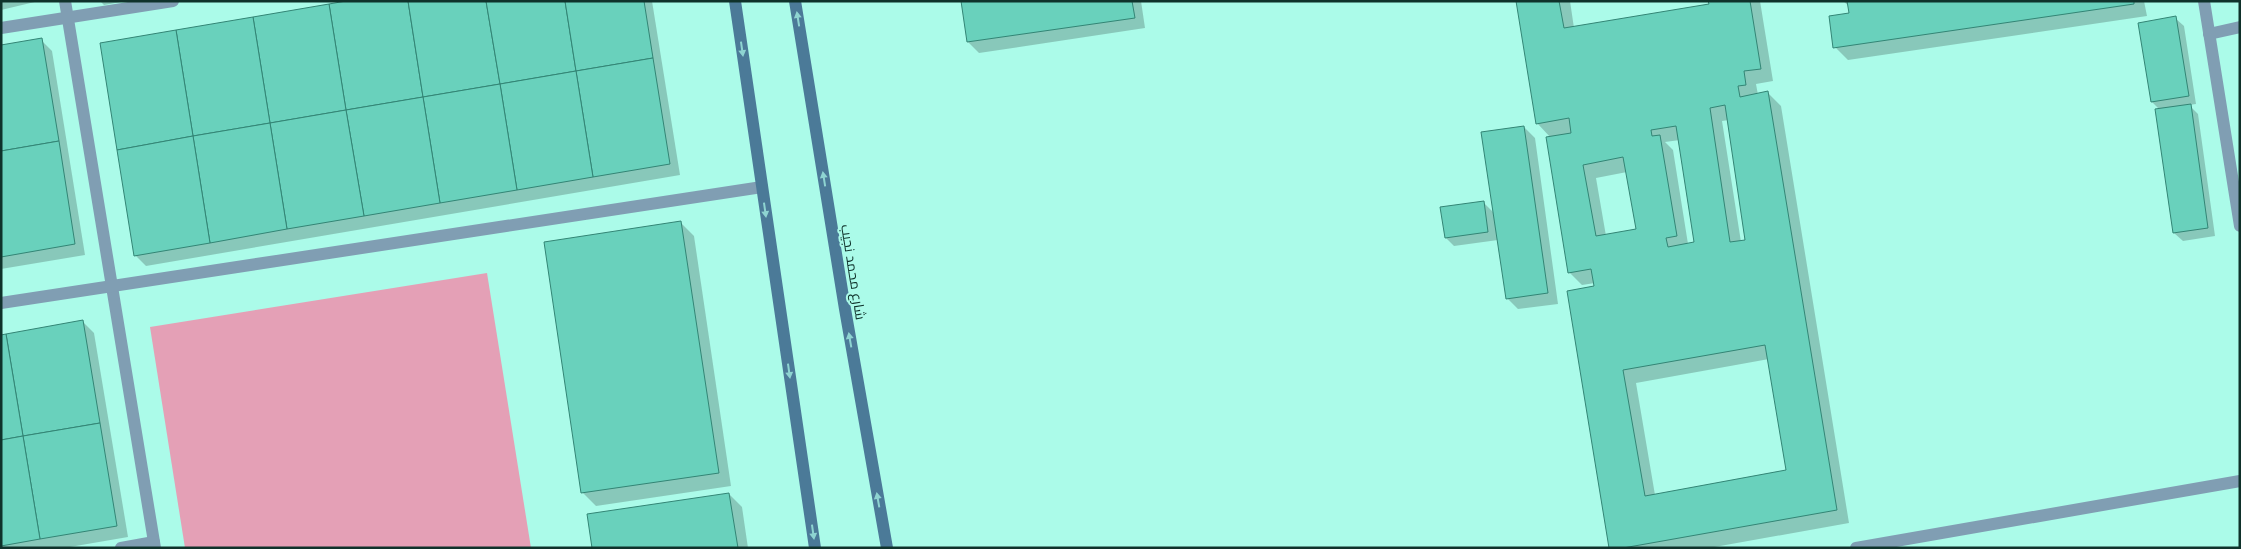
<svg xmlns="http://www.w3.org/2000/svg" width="2241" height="549" font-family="'Noto Sans',Cairo,sans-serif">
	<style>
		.green { fill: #e4a0b6 }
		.shadow { fill: #0003; fill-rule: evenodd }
		.building { fill: #69d1bc; stroke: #338575; fill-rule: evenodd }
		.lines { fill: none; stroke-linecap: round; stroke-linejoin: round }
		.minor { stroke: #809eb3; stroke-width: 12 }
		.secondary { stroke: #4b7a98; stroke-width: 12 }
		.oneway { fill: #8ed4d1 }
		.labels { text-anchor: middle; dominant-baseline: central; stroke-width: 4; stroke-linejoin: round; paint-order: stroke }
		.street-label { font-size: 14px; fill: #0f322b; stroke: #abfbe9 }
	</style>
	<rect width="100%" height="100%" fill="#abfbe9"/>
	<polygon class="green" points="487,273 531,548 185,548 150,327"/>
	<g class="shadow">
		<polygon points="1,1 39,1 1,10"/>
		<polygon points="100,1 127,1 104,5"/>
		<polygon points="353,1 652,1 680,175 146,266 135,255"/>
		<polygon points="962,1 1141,1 1145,28 979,53 968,42"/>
		<path d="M1517,1H1570L1574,28L1710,5L1709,1H1760L1773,81L1756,84L1758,95L1768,93L1781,106L1849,523L1709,548H1611L1595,283L1582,285L1569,272L1551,138L1537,123ZM1729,120L1747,241L1741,242L1722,121ZM1680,140L1696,243L1688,244L1673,150L1665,142ZM1627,172L1637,230L1606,236L1596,178ZM1769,359L1788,471L1655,495L1636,383Z"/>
		<polygon points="1843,1 2144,1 2147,16 1848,60 1835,47 1851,14 1850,7"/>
		<polygon points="2175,18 2184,26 2196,104 2189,105 2198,114 2215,236 2183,241 2174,233 2160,110 2152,102"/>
		<polygon points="41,40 52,51 85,255 1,269 1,47"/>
		<polygon points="1524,127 1535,138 1558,304 1518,309 1507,298 1498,240 1454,246 1446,238 1483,202 1494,213"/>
		<polygon points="681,223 694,236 731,486 596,506 582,492"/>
		<polygon points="83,322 94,333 128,537 64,548 1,548 1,336"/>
		<polygon points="729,494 742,507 748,548 594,548"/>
	</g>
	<g class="building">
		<polygon points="346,1 408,1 423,97 346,110 329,4"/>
		<polygon points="408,1 486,1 500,84 423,97"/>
		<polygon points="486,1 565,1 576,71 500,84"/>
		<polygon points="565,1 644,1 653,58 576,71"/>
		<polygon points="961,1 1132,1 1135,18 967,42"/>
		<path d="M1516,1H1559L1564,28L1709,4L1708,1H1750L1761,69L1744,71L1746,85L1738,86L1740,97L1768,91L1837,510L1623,548H1609L1567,291L1594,286L1591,269L1568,273L1546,137L1571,133L1569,118L1536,124ZM1725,105L1745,240L1730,242L1710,108ZM1676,126L1694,242L1668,247L1666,238L1677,236L1660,135L1652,136L1651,130ZM1623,157L1636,229L1596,236L1583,165ZM1765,345L1786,470L1645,496L1623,370Z"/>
		<polygon points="1847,1 2134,1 2134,4 1833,48 1829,16 1849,13"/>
		<polygon points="329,4 346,110 270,123 253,17"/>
		<polygon points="2176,16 2189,96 2151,102 2138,23"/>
		<polygon points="253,17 270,123 193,136 176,30"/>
		<polygon points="176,30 193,136 117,150 100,43"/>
		<polygon points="42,38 59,141 1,151 1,45"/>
		<polygon points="653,58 670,164 593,177 576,71"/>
		<polygon points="576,71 593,177 517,190 500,84"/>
		<polygon points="500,84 517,190 440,203 423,97"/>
		<polygon points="423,97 440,203 364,216 346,110"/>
		<polygon points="2191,104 2208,228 2173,233 2155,109"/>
		<polygon points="346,110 364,216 287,229 270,123"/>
		<polygon points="270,123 287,229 210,243 193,136"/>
		<polygon points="1524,126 1548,293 1506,299 1481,132"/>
		<polygon points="193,136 210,243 134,256 117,150"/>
		<polygon points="59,141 75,244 1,257 1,151"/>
		<polygon points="1484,201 1488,232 1445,238 1440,207"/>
		<polygon points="681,221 719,473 581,493 544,242"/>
		<polygon points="83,320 100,423 23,436 6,334"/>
		<polygon points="6,334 23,436 1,440 1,335"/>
		<polygon points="100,423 117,526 40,539 23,436"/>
		<polygon points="23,436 40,539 1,546 1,440"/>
		<polygon points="729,493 738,548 592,548 587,514"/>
	</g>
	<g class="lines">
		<g class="minor">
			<polyline points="65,1 155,548"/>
			<polyline points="2204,1 2240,226"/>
			<polyline points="1,28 173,1"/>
			<polyline points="2209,34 2240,27"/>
			<polyline points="1,303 762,187"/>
			<polyline points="121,548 154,542"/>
			<polyline points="1856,548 2240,481"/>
		</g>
		<g class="secondary">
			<polyline points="735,1 815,548"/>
			<polyline points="795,1 845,309 887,548"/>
		</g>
	</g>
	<defs><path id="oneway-solid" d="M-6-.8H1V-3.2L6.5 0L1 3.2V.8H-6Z" transform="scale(1.25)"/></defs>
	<g class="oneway">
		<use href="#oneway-solid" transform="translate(798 19) rotate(-99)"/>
		<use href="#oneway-solid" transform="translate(742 49) rotate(82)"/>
		<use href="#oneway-solid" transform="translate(824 179) rotate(-99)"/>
		<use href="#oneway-solid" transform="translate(765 210) rotate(82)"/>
		<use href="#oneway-solid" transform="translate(850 340) rotate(-100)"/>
		<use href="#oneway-solid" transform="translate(789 371) rotate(82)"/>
		<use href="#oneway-solid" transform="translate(878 500) rotate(-100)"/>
		<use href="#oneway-solid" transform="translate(813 532) rotate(82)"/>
	</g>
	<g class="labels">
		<g class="street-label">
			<text transform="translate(854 272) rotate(81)">شارع محمد نجيب</text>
		</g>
	</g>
	<rect width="2241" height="549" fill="none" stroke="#0f322b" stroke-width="5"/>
</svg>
